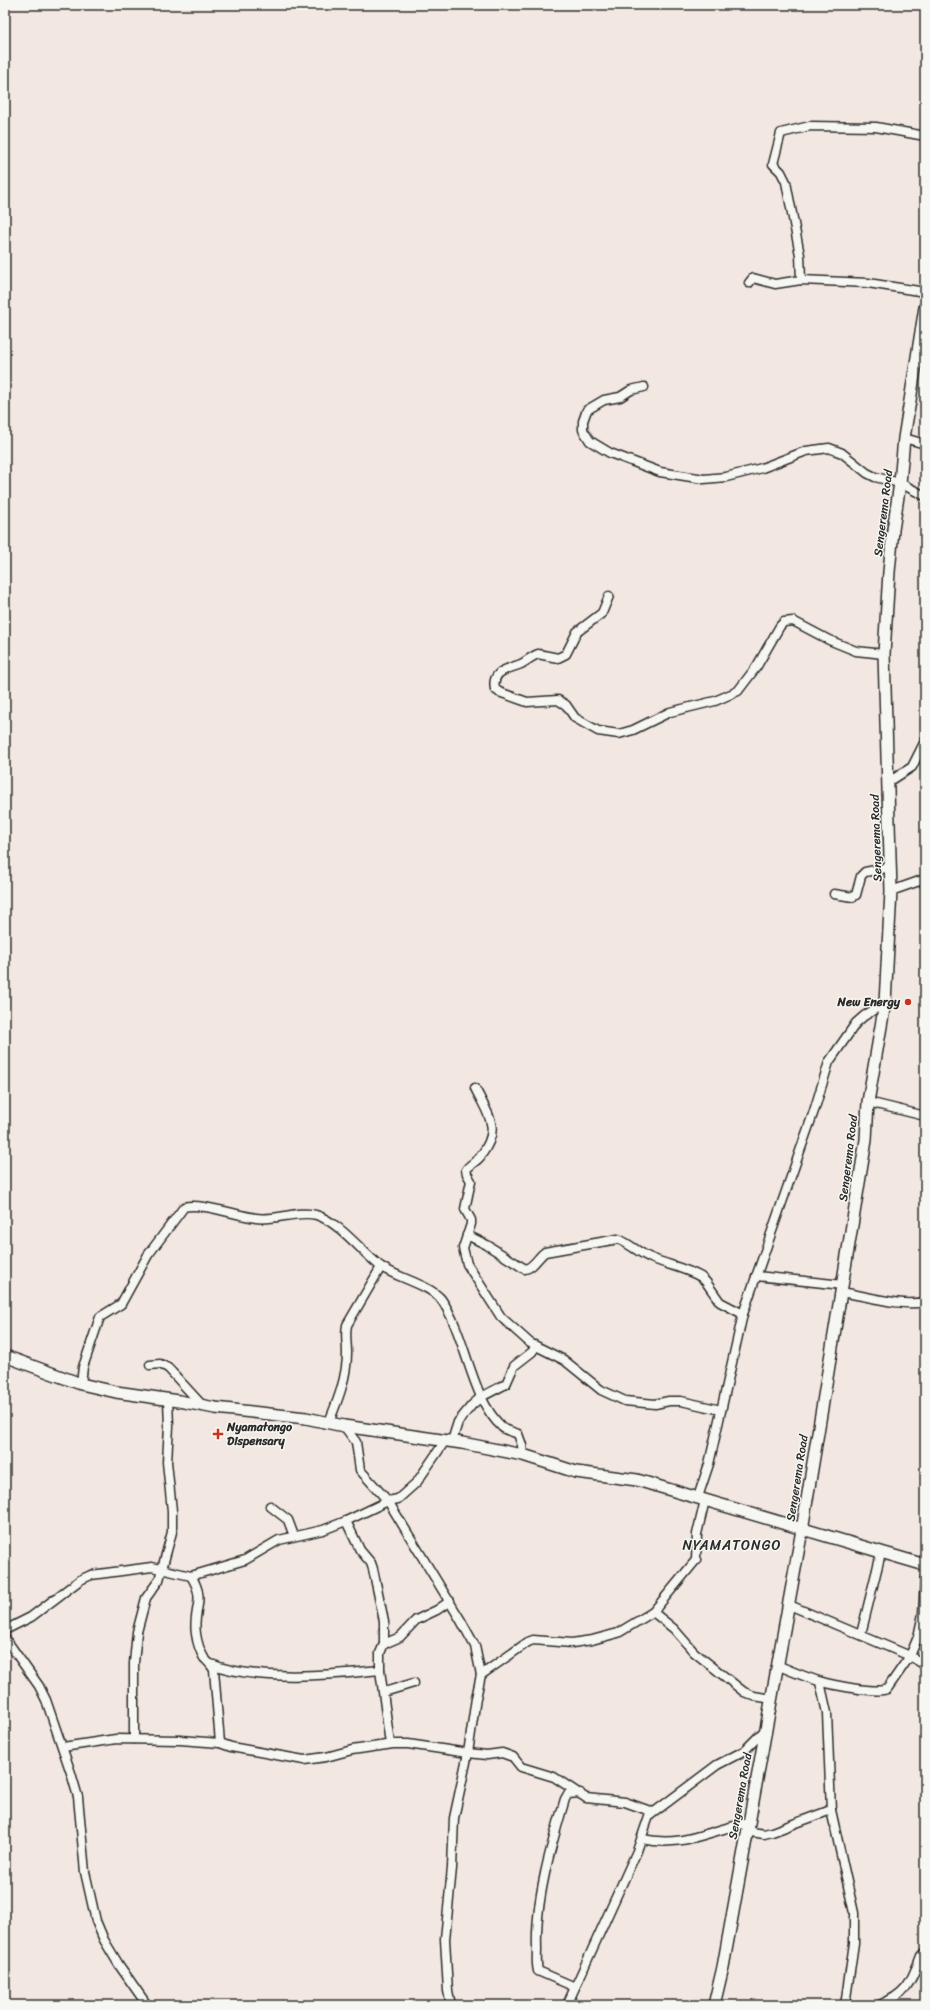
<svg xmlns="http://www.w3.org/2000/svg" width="930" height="2010" font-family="Sriracha,sans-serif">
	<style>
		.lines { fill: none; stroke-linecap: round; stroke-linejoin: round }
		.street-casing { stroke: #2b2b2b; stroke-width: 11 }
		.secondary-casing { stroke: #2b2b2b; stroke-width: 14 }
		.street { stroke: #f6f6f2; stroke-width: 8 }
		.secondary { stroke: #f6f6f2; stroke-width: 11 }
		.poi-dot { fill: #c8321e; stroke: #f6f6f2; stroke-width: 1.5 }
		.labels { text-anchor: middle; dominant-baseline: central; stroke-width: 3; stroke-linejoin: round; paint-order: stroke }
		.street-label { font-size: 12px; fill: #2b2b2b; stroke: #f6f6f2 }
		.poi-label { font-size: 12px; font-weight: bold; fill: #2b2b2b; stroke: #f6f6f2; text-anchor: end }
		.quarter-label { font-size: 14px; letter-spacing: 1px; fill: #2b2b2b; stroke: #f6f6f2 }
	</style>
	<rect width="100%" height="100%" fill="#f3e8e1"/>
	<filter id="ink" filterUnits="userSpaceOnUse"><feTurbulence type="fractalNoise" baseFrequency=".025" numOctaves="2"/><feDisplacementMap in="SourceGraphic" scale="8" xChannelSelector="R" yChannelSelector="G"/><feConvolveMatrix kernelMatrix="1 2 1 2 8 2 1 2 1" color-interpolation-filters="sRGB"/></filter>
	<g filter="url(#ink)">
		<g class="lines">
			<g class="street-casing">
				<g id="street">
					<polyline points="801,280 800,255 786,182 781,172 773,164 781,133 810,126 876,127 925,136"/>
					<polyline points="749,283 753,278 775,284 801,280 868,283 925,292"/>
					<polyline points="644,387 631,390 620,397 604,400 587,410 583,421 583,430 590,441 610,453 660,472 704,479 726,477 762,468 806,451 829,448 842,453 867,473 875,477 900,483 925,496"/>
					<polyline points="904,438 925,444"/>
					<path d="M609,596L602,613L577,632L566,654L558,658L538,654C532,656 527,661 521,664C509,669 491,670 495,689L499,692L527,702L558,700L566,705L575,718L598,731L619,734L633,730L670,712L715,701L738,691L757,666L780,626L784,622L793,621L829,640L856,651L884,654"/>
					<polyline points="887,783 912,767 925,741"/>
					<polyline points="891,891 925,879"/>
					<polyline points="834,894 853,897 856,895 861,876 865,872 891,867"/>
					<path d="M475,1088C489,1117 502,1128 480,1157C476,1162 470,1164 466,1170L467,1174L471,1181L465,1209L471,1220V1224L463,1248L467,1264L501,1317L530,1343L564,1360L601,1390L625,1401L655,1404L669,1401H681L721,1410"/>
					<polyline points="868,1102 925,1116"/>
					<path d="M467,1235L487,1245L525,1269C533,1268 538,1257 545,1252L618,1239C630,1244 639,1253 651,1258C667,1265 685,1268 701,1277L706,1282L720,1302L743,1314"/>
					<polyline points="756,1276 843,1285"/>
					<path d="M841,1292C866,1296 901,1307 925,1302"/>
					<polyline points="150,1365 160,1364 168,1368 202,1405"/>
					<path d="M81,1384L83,1367L100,1317L121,1304L148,1255L184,1207C200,1202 238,1216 256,1218C274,1221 299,1210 316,1215C339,1222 361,1251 380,1266C395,1277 430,1285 441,1299C467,1336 470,1398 502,1427C506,1431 512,1431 518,1434L522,1445L523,1455"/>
					<path d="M329,1422C338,1400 347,1377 347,1353C347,1343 345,1335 347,1325L381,1267"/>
					<polyline points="344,1426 356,1442 360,1470 388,1501 460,1619 475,1646 481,1675 476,1698 468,1753 454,1818 452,1868 445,1939 448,1991 451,2005"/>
					<polyline points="452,1441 458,1422 472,1405 481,1397 506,1384 514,1366 532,1352 536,1346"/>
					<polyline points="698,1497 709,1464 743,1314 814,1111 829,1062 856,1023 864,1016 885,1003"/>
					<polyline points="270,1506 288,1520 294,1536"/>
					<polyline points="346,1521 360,1550 371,1563 373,1569 384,1621 384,1644 380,1653 380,1670 390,1744"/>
					<path d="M191,1576C207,1601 192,1609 196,1634C197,1641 200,1651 204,1658C208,1662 211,1664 214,1670L220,1743"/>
					<polyline points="787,1604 910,1656 925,1665"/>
					<polyline points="653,1612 674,1629 694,1652 744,1692 754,1696 772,1699"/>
					<polyline points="5,1630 31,1617 80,1580 91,1575 152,1567 191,1576 245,1560 279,1540 323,1530 346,1521 388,1501 398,1499 417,1482 445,1441"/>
					<polyline points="861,1634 881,1553"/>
					<polyline points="5,1638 39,1686 46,1700 71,1773 78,1797 85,1872 96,1921 104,1940 119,1965 147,2005"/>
					<polyline points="384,1644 400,1637 416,1620 437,1610 450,1601"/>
					<path d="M211,1664C256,1682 332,1675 380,1670"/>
					<path d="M777,1665C791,1671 805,1677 819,1681C832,1685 876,1694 887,1689L910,1656L918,1637L923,1614L925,1578"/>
					<polyline points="481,1675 528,1642 533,1640 572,1643 592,1640 618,1633 653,1612 696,1560 697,1534 705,1500"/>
					<polyline points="820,1682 827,1713 831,1810 854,1913 854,1943 845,2005"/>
					<polyline points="384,1692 414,1683"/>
					<polyline points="134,1739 134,1663 137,1632 146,1598 159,1580 172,1532 172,1511 167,1462 169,1426 168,1400"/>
					<polyline points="63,1747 116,1739 180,1740 220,1743 231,1747 304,1760 326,1757 352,1750 393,1744 408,1744 468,1753 487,1755 502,1753 513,1757 521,1767 554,1777 586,1798 625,1802 653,1812"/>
					<path d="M642,1839C685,1848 708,1830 748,1823L752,1832L764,1834L772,1832L831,1810"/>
					<path d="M575,1987L538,1971C536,1963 537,1957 537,1949C535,1900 551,1846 565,1799L568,1794L580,1793"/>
					<polyline points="567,2005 637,1851 649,1816 717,1765 744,1751 764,1731"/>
					<path d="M879,2005C907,1994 911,1982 921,1956L925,1952"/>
				</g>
			</g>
			<g class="secondary-casing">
				<g id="secondary">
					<polyline points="5,1356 81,1384 116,1392 179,1401 215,1408 306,1418 344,1426 462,1443 523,1455 576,1472 637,1480 925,1565"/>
					<polyline points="714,2005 723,1967 802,1530 866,1140 868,1102 885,1003 891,891 884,654 889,572 893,530 900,483 904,438 925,307"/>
				</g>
			</g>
			<use href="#street" class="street"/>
			<use href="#secondary" class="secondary"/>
		</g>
	</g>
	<g class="poi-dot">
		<circle cx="908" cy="1002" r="4"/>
		<path d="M216 1428h4v4h4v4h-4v4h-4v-4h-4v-4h4z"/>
	</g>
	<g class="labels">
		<g class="street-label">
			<text transform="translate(883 513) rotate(-83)">Sengerema Road</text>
			<text transform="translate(876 838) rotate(-92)">Sengerema Road</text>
			<text transform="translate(848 1158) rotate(-83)">Sengerema Road</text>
			<text transform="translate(797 1478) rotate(-81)">Sengerema Road</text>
			<text transform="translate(740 1796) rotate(-80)">Sengerema Road</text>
		</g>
		<g class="poi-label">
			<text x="900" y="1002">New Energy</text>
			<text x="227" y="1427" text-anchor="start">Nyamatongo<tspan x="227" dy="14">Dispensary</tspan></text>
		</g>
		<g class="quarter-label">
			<text x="732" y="1545">NYAMATONGO</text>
		</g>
	</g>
	<rect width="930" height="2010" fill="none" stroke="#f6f6f2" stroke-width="20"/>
	<rect x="10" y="10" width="910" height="1990" fill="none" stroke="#2b2b2b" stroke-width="1.5" filter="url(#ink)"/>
</svg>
